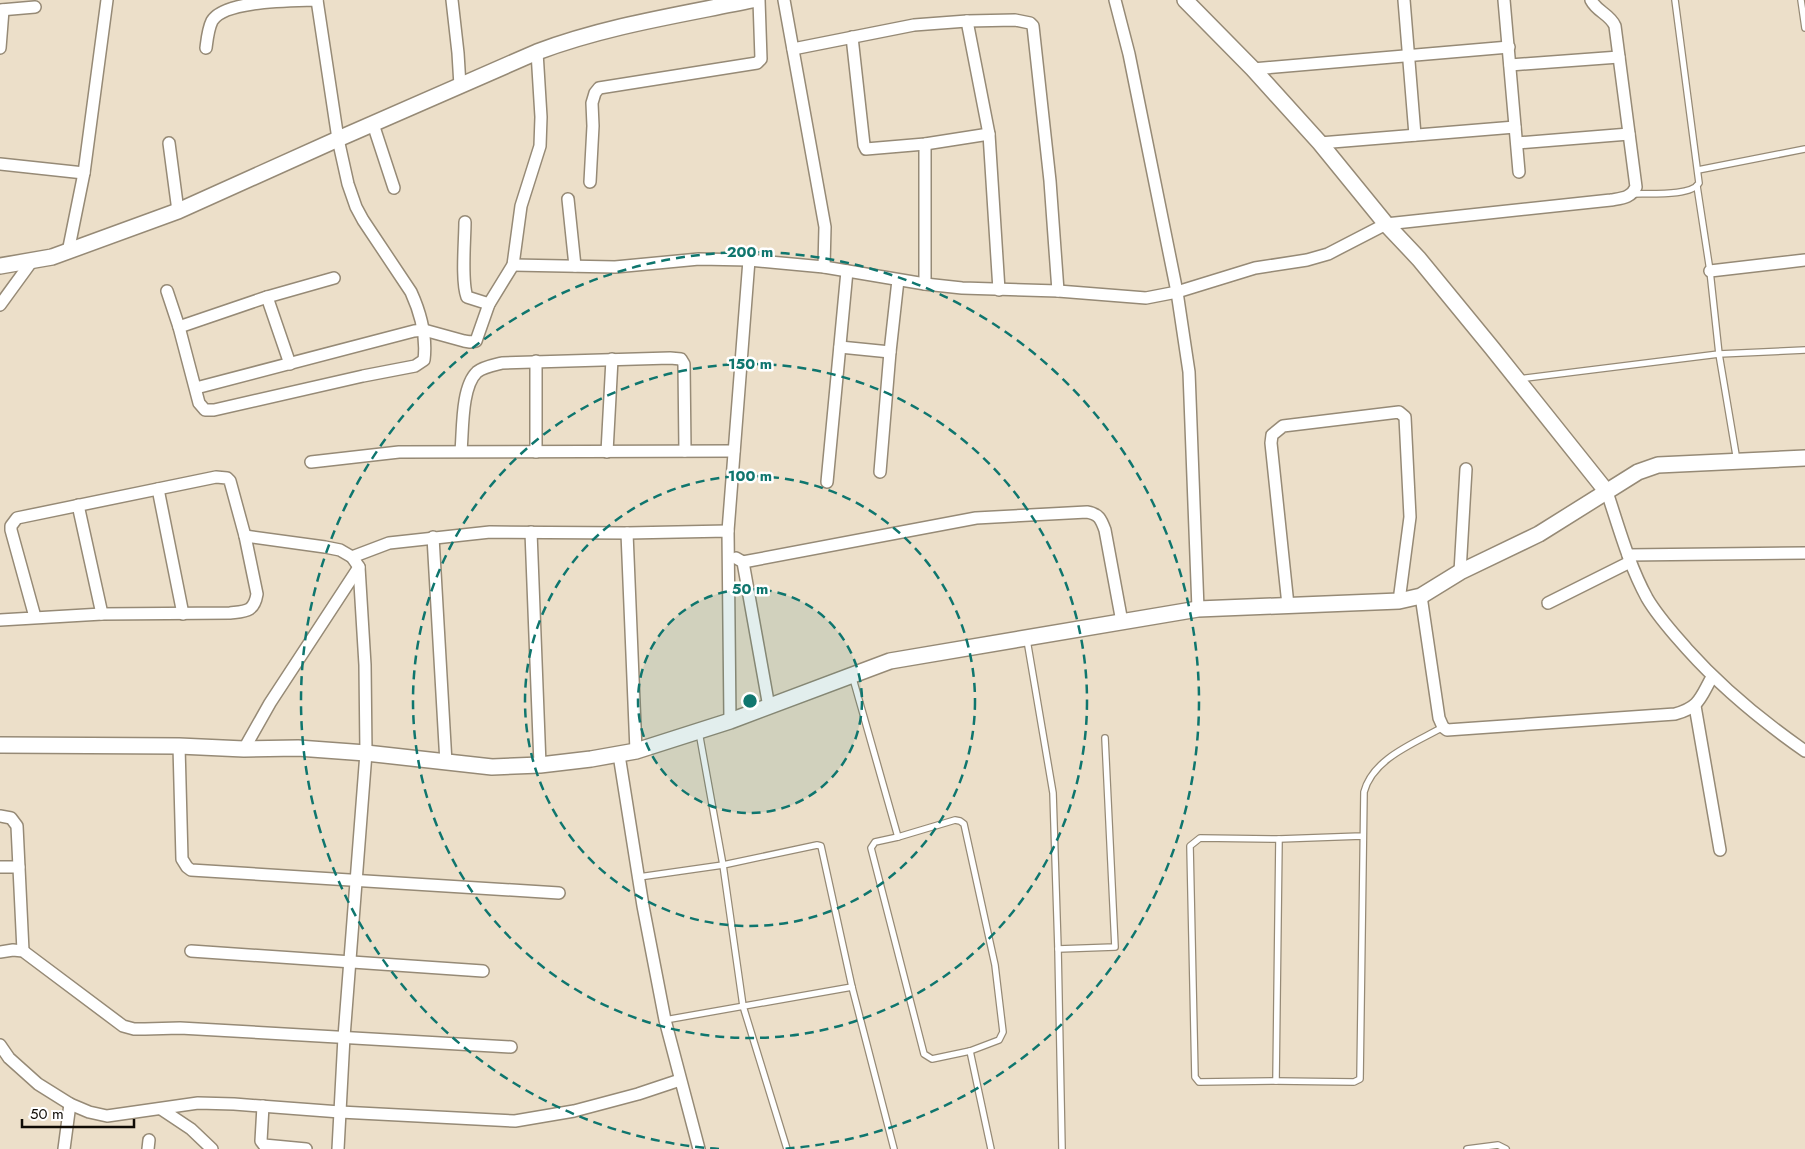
<svg xmlns="http://www.w3.org/2000/svg" width="1805" height="1149" font-family="Jost,sans-serif">
	<style>
		.lines { fill: none; stroke-linecap: round; stroke-linejoin: round }
		.service-casing { stroke: #968a76; stroke-width: 8 }
		.minor-casing { stroke: #968a76; stroke-width: 14 }
		.tertiary-casing { stroke: #968a76; stroke-width: 18 }
		.service { stroke: #fff; stroke-width: 5.5 }
		.minor { stroke: #fff; stroke-width: 11 }
		.tertiary { stroke: #fff; stroke-width: 15 }
		.ring { fill: none; stroke: #0f766e; stroke-width: 2.5; stroke-dasharray: 9 6 }
		.centre { fill: #0f766e; stroke: #fff; stroke-width: 2.5 }
		.ring-label { font-size: 15px; text-anchor: middle; font-weight: bold; fill: #0f766e; stroke: #fff; stroke-width: 5; stroke-linejoin: round; paint-order: stroke }
	</style>
	<rect width="100%" height="100%" fill="#ecdfc9"/>
	<g class="lines">
		<g class="service-casing">
			<g id="service">
				<polyline points="1801,0 1805,28"/>
				<polyline points="1698,170 1805,149"/>
				<polyline points="1697,186 1710,271 1719,354 1737,461"/>
				<path d="M1632,194C1647,193 1691,197 1699,183L1675,0"/>
				<polyline points="1518,379 1719,354 1805,350"/>
				<polyline points="1027,640 1053,793 1058,949 1062,1149"/>
				<polyline points="852,675 898,837"/>
				<polyline points="699,732 723,865 743,1006 787,1149"/>
				<polygon points="955,820 960,821 964,824 995,965 1003,1032 999,1040 970,1051 932,1059 924,1054 871,848 875,842 898,837"/>
				<path d="M1362,836L1279,839L1200,838L1190,846L1195,1077L1199,1082L1276,1081L1354,1082L1360,1079L1364,792C1373,758 1415,743 1443,727"/>
				<polyline points="639,877 723,865 817,845 821,846 852,987 894,1149"/>
				<polyline points="1058,949 1115,947 1105,738"/>
				<polyline points="665,1020 852,987"/>
				<polyline points="970,1051 991,1149"/>
				<polyline points="1276,1081 1279,839"/>
				<polyline points="1467,1149 1498,1145 1506,1149"/>
			</g>
		</g>
		<g class="minor-casing">
			<g id="minor">
				<polyline points="452,0 458,53 460,86"/>
				<polyline points="784,0 825,227 824,267"/>
				<polyline points="1115,0 1129,54 1177,292 1189,372 1198,609"/>
				<polyline points="1404,0 1415,135"/>
				<polyline points="1504,0 1519,172"/>
				<polyline points="0,10 35,7"/>
				<polyline points="967,21 989,134 999,290"/>
				<polyline points="852,37 864,145 866,149 925,144 989,134"/>
				<polyline points="0,48 3,10"/>
				<path d="M206,48C207,40 208,29 212,21C224,0 293,1 317,0"/>
				<polyline points="793,49 914,25 967,21 1015,20 1030,23 1033,26 1050,181 1058,291"/>
				<polyline points="1510,65 1619,57"/>
				<polyline points="1253,69 1509,47"/>
				<polyline points="373,124 394,188"/>
				<polyline points="169,143 178,211"/>
				<polyline points="1320,143 1515,127"/>
				<polyline points="1517,143 1629,134"/>
				<polyline points="925,144 925,284"/>
				<polyline points="0,164 84,173"/>
				<polyline points="590,182 593,126 592,103 595,93 599,88 757,63 761,59 759,0"/>
				<polyline points="568,199 575,266"/>
				<path d="M465,222C465,240 461,281 467,297L489,304"/>
				<polyline points="68,252 84,173 107,0"/>
				<path d="M513,265L615,267L699,259L749,260L824,267L925,284L962,288L1058,291L1146,298L1177,292L1255,268L1307,260L1328,254L1386,224L1611,200C1622,198 1631,198 1636,187L1615,26C1610,14 1597,12 1591,0"/>
				<polyline points="1710,271 1805,260"/>
				<path d="M167,291L179,327L199,403L205,410H214L363,376L415,366L424,360C427,336 421,314 411,292L363,220L356,207L348,184L338,139L317,0"/>
				<polyline points="267,297 290,364"/>
				<polyline points="0,305 32,261"/>
				<polyline points="179,327 267,297 334,278"/>
				<polyline points="840,347 890,352"/>
				<polyline points="536,361 536,452"/>
				<polyline points="196,388 414,331 424,330 464,341 470,342 476,341 489,304 513,265 521,206 540,146 541,117 537,52"/>
				<path d="M461,451C463,431 461,387 477,372C483,367 494,365 502,363L670,358L681,359L684,364L685,451"/>
				<polyline points="607,452 612,359"/>
				<polyline points="311,462 399,452 734,451"/>
				<polyline points="880,472 890,352 898,280"/>
				<polyline points="827,482 847,271"/>
				<polyline points="158,489 183,614"/>
				<path d="M1607,492C1619,528 1629,565 1647,598C1658,617 1673,633 1687,649C1722,688 1762,721 1805,751"/>
				<polyline points="78,505 102,614"/>
				<polyline points="728,531 749,260"/>
				<polyline points="531,532 540,765"/>
				<polyline points="627,533 636,751"/>
				<polyline points="245,536 325,547 340,550 352,557 359,567 365,665 366,753 344,1037 338,1149"/>
				<polyline points="433,537 446,763"/>
				<polyline points="1628,555 1805,553"/>
				<polyline points="352,557 389,543 490,532 627,533 728,531 730,721"/>
				<polyline points="736,558 743,562 769,707"/>
				<path d="M743,562L976,518L1087,512C1099,514 1101,519 1105,530L1122,622"/>
				<polyline points="1460,572 1466,469"/>
				<path d="M1421,596L1439,718L1443,727L1447,730L1675,714C1700,707 1700,698 1712,677"/>
				<polyline points="1548,603 1630,562"/>
				<polyline points="1288,605 1271,443 1272,435 1283,426 1399,412 1405,417 1410,517 1399,601"/>
				<path d="M0,620L102,614L230,613C246,611 254,612 257,594L245,536L230,481L227,478L216,477L17,518L11,526V530L35,617"/>
				<polyline points="1695,706 1720,850"/>
				<polyline points="179,746 182,859 187,867 191,870 559,893"/>
				<polyline points="244,749 270,703 359,567"/>
				<polyline points="619,755 643,906 665,1020 699,1149"/>
				<polyline points="0,816 11,818 17,826 23,951"/>
				<polyline points="0,867 19,867"/>
				<polyline points="191,951 483,971"/>
				<polyline points="0,952 13,950 23,951 123,1026 134,1029 145,1029 180,1028 511,1047"/>
				<polyline points="0,1045 9,1058 38,1084 70,1104 89,1112 107,1116 198,1103 234,1104 340,1112 515,1121 574,1111 638,1094 680,1080"/>
				<polyline points="263,1106 261,1141 264,1145 306,1149"/>
				<polyline points="161,1109 191,1129 212,1149"/>
				<polyline points="64,1149 70,1104"/>
				<polyline points="148,1149 149,1140"/>
			</g>
		</g>
		<g class="tertiary-casing">
			<g id="tertiary">
				<polyline points="1185,0 1253,69 1320,143 1386,224 1419,259 1492,348 1607,492"/>
				<path d="M0,266L52,257L178,211L338,139L537,52C606,26 679,15 752,0"/>
				<polyline points="0,745 179,746 244,749 298,748 366,753 492,767 540,765 591,759 636,751 730,721 890,661 1198,609 1399,601 1421,596 1460,572 1539,534 1638,472 1658,465 1805,458"/>
			</g>
		</g>
		<use href="#service" class="service"/>
		<use href="#minor" class="minor"/>
		<use href="#tertiary" class="tertiary"/>
	</g>
	<circle cx="750" cy="701" r="112" fill="#0f766e" fill-opacity=".12"/>
	<g class="ring">
		<circle cx="750" cy="701" r="112"/>
		<circle cx="750" cy="701" r="225"/>
		<circle cx="750" cy="701" r="337"/>
		<path d="M719 1149A449 449 0 1 1 781 1149"/>
	</g>
	<circle cx="750" cy="701" r="8" class="centre"/>
	<g class="ring-label">
		<text x="750" y="257">200 m</text>
		<text x="750" y="369">150 m</text>
		<text x="750" y="481">100 m</text>
		<text x="750" y="594">50 m</text>
	</g>
	<path d="M22 1119v8h112v-8" fill="none" stroke="#0f0b05" stroke-width="2.5"/>
	<text x="30" y="1119" font-size="15" fill="#0f0b05" stroke="#ffffff" stroke-width="4" paint-order="stroke">50 m</text>
</svg>
